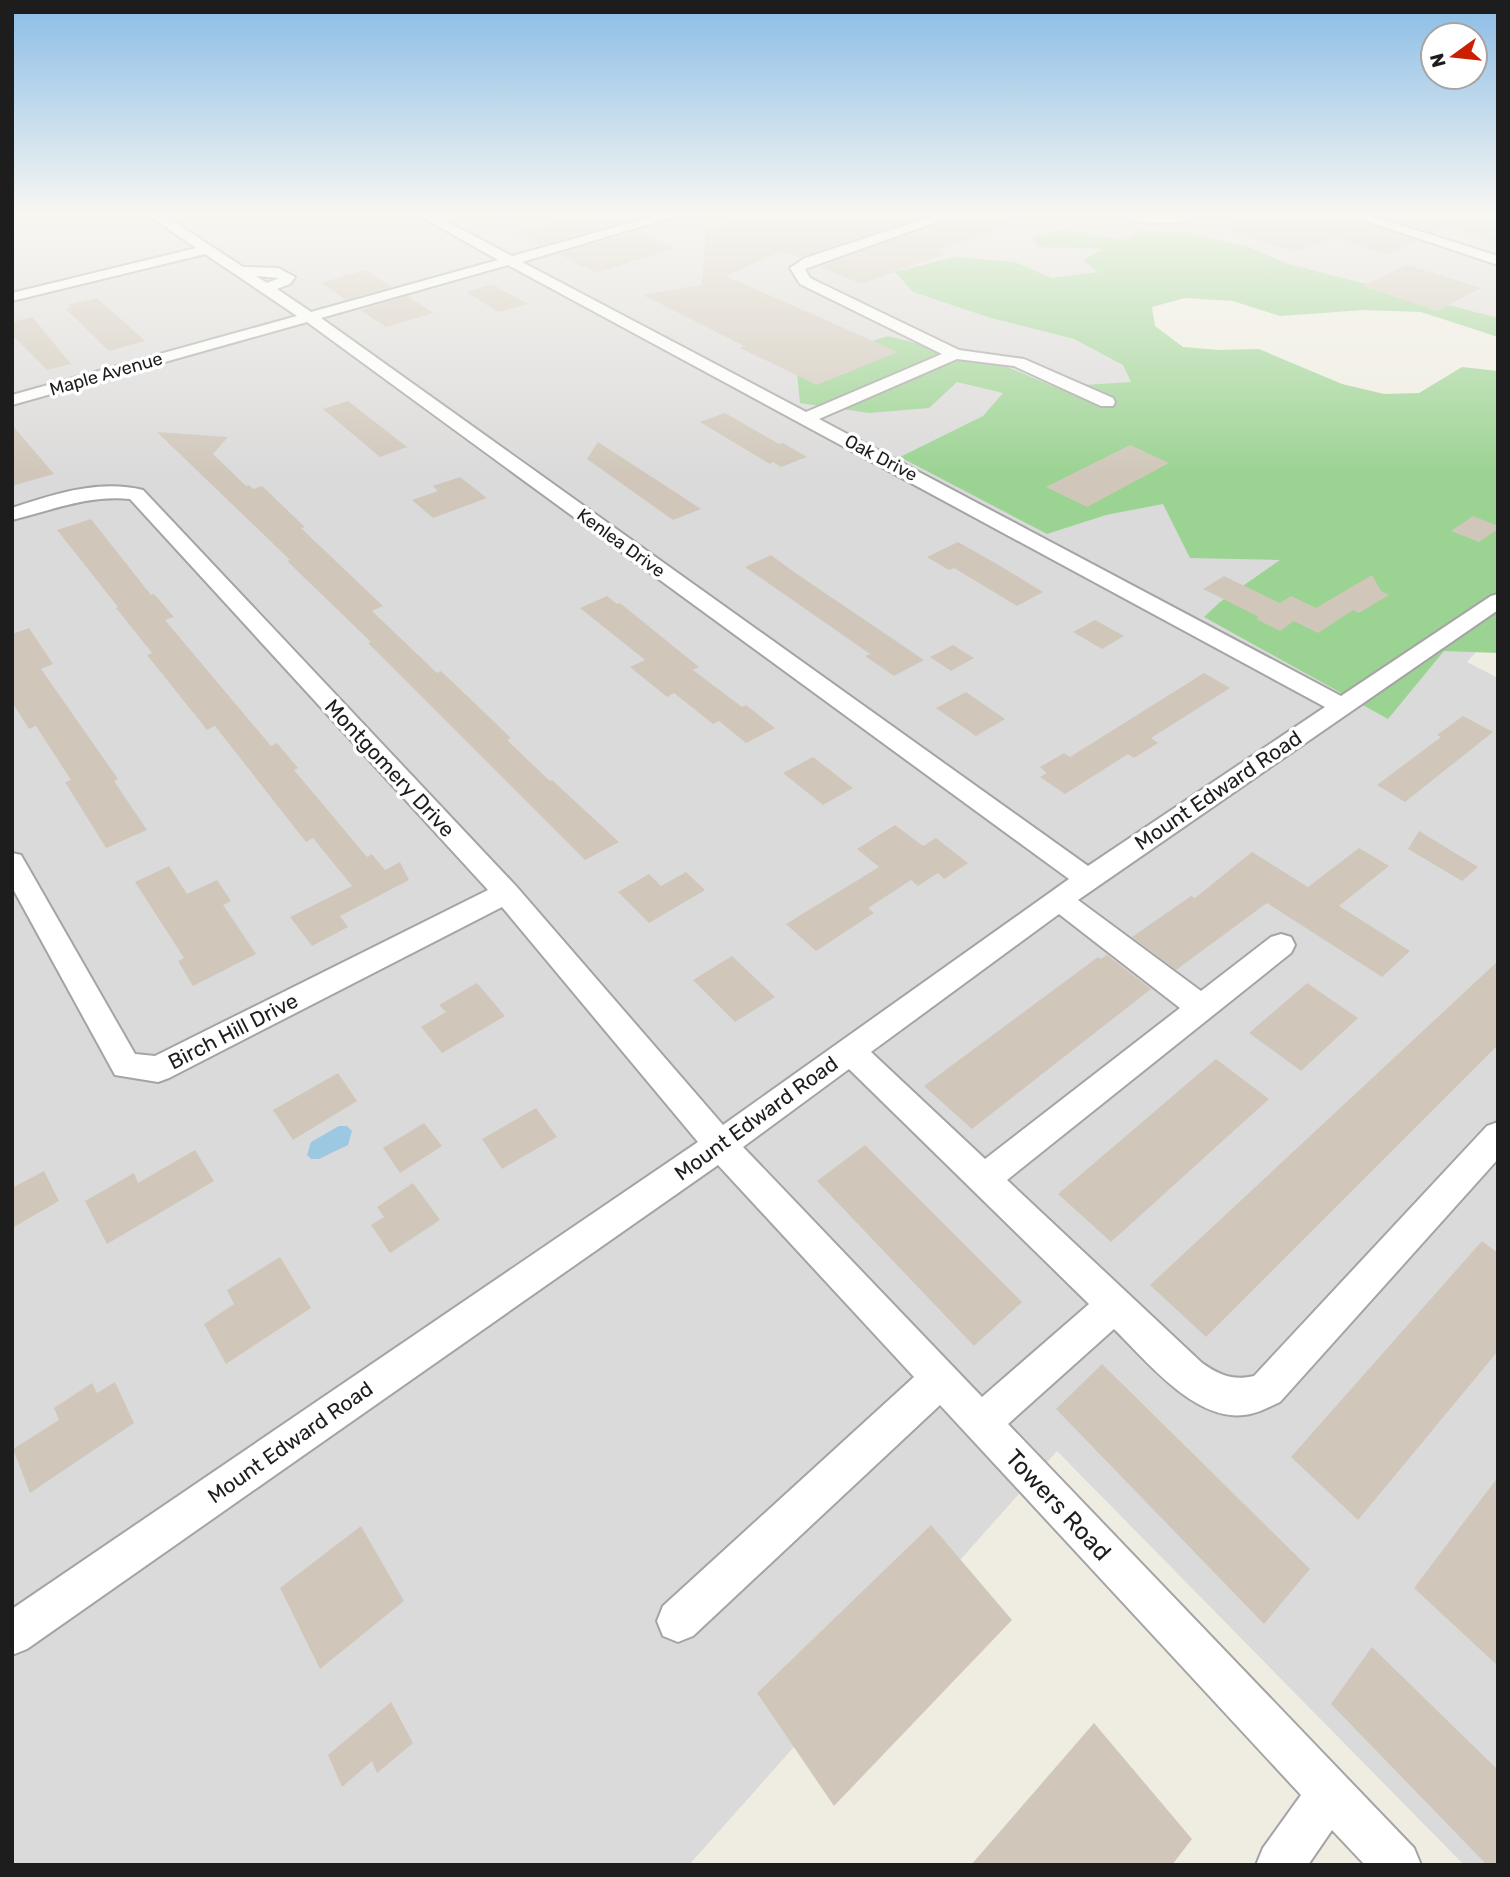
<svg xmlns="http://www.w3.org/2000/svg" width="1510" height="1877" font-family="Rubik,sans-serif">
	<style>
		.residential { fill: #dbdada }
		.forest { fill: #9bd392 }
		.water { fill: #9dc8e2 }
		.building { fill: #d0c7ba }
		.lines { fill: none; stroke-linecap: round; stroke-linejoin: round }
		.minor-casing { stroke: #a4a4a4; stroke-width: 4 }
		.minor { fill: #fff; fill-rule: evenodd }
		.labels { text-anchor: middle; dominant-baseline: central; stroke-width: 7; stroke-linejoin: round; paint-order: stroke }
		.far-street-label { font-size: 18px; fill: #1d1d1d; stroke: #fff }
		.street-label { font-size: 21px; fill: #1d1d1d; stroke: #fff }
		.near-street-label { font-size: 24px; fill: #1d1d1d; stroke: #fff }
	</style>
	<rect width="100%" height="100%" fill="#efede2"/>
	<polygon class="residential" points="12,212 1498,212 1498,330 1288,264 1164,299 1103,329 1498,628 1467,662 1498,678 1498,1865 1464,1865 1057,1451 689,1865 12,1865"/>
	<polygon class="forest" points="1061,230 1127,240 1137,231 1187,233 1246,246 1288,264 1498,318 1498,337 1421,312 1364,310 1280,316 1233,301 1185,298 1152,307 1155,326 1183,347 1219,350 1259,349 1342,384 1384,394 1419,393 1462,367 1498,371 1498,653 1444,651 1388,719 1204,617 1220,602 1280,560 1190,558 1163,504 1106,515 1047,534 900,457 983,416 1003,393 957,382 929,408 869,413 800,403 797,373 843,350 888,336 1005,366 1055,387 1131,382 1123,365 1074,339 991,318 913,292 895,272 955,257 1015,262 1052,278 1098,272 1083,260 1103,249 1038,247 1033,237"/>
	<polygon class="water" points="339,1126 347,1126 352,1131 348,1145 319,1159 311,1159 307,1155 311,1142"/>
	<g class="building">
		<polygon points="588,212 596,212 620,223 541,245 515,232"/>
		<polygon points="758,212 903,212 919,218 800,258 781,251 726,276 898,352 817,385 740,348 744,346 643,295 702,285 706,229"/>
		<polygon points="966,212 1036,212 1037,215 939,250 947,253 861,284 820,267"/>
		<polygon points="1256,212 1337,212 1418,241 1389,255 1335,238 1295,252 1217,228"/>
		<polygon points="1368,212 1498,212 1498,243 1447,228 1435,233"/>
		<polygon points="637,231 674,248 596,273 558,254"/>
		<polygon points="1407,265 1481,288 1437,311 1362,286"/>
		<polygon points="365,270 392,287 346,300 321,283"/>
		<polygon points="492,284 499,288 528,304 498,312 466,292"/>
		<polygon points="407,296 434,313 386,327 360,310"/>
		<polygon points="97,298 145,341 109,351 66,309 71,307 68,305"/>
		<polygon points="32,317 71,364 47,370 12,335 12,322"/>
		<polygon points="348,401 407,447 380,457 323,409"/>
		<polygon points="725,413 779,444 783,443 807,457 781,467 773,462 770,464 700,422"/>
		<polygon points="12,425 54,474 12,486"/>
		<polygon points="157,432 228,437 213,454 246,486 249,485 253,489 262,486 305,527 301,528 383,606 372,611 437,673 441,671 511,738 507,740 550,781 552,780 619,842 585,860 368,643 371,642 287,561 290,560"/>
		<polygon points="598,442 675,492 701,509 673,520 587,459"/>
		<polygon points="1130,445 1169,463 1087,507 1046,487"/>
		<polygon points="460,477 487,498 433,518 412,500 438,491 433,486"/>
		<polygon points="1473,516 1498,526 1498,529 1479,542 1451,531"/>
		<polygon points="91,519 151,595 154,594 174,617 165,620 271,746 277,743 298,768 294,770 367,857 372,854 385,870 400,862 409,880 340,916 348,927 312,946 290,917 352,886 313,838 306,842 215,726 207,730 147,655 152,653 116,608 118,607 57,530"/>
		<polygon points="958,542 997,564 1043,592 1017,606 954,568 949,570 927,557"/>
		<polygon points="771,555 794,572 924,660 894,676 865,656 870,654 745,567"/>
		<polygon points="1372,575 1381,591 1389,595 1359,613 1353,610 1318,633 1294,621 1280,631 1256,619 1259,617 1203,589 1224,576 1280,603 1291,596 1316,608"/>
		<polygon points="607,596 617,604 620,603 699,667 693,670 742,707 746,705 775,728 746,743 719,721 713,724 674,693 667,697 630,667 645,660 580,608"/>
		<polygon points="1095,620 1124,636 1102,649 1073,632"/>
		<polygon points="29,628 53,664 41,669 118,779 114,781 147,830 106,848 65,782 71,780 36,726 29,729 12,702 12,634"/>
		<polygon points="953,645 974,658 951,671 930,657"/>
		<polygon points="1204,673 1230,688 1151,738 1158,743 1134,758 1128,754 1065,794 1040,777 1047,773 1040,767 1064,753 1070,757"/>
		<polygon points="966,692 1005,719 976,736 936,708"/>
		<polygon points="1463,716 1493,732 1405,802 1377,785 1441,737 1437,735"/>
		<polygon points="813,757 853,788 823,805 783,773"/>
		<polygon points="895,825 923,846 936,838 968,863 944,879 938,873 918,886 911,880 868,908 874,913 816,951 786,924 879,867 857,849"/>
		<polygon points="1419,831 1478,867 1462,881 1408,849"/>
		<polygon points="1359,848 1389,866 1339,906 1410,951 1382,977 1267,903 1176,970 1132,937 1191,896 1195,898 1252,852 1308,887"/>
		<polygon points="169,866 187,894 217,880 231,901 223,905 256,954 193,986 178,961 184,958 135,882"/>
		<polygon points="686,872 705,890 649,923 618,892 649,874 661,886"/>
		<polygon points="1107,955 1151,989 972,1129 924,1086 1098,957 1101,959"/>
		<polygon points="732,956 775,997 735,1022 693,980"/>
		<polygon points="1498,961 1498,1045 1206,1337 1150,1285"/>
		<polygon points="477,983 505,1016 442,1053 421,1027 446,1012 439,1005"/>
		<polygon points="1307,983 1358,1018 1301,1071 1249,1033"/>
		<polygon points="1216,1059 1269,1099 1111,1242 1058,1194"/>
		<polygon points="338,1073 357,1101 293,1140 273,1110"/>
		<polygon points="536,1108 557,1137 502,1169 482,1139"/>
		<polygon points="424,1123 442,1146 400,1173 383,1148"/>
		<polygon points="865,1145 1022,1302 974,1346 817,1181"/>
		<polygon points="195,1150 214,1181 107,1244 85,1201 134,1173 138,1183"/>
		<polygon points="44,1171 59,1201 12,1228 12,1188"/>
		<polygon points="413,1183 440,1220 390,1253 371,1225 384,1217 377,1207"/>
		<polygon points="1482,1241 1498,1253 1498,1351 1358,1520 1291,1457"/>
		<polygon points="280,1257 311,1308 226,1364 204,1324 234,1304 227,1290"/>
		<polygon points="1102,1364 1310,1569 1264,1624 1056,1409"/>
		<polygon points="115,1382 134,1423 30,1493 13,1449 59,1420 54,1408 92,1383 97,1393"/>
		<polygon points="1498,1477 1498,1666 1414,1588"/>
		<polygon points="931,1525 1012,1620 834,1806 757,1693"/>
		<polygon points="361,1526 404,1601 320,1669 280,1588"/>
		<polygon points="1372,1647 1498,1770 1498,1865 1487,1865 1331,1704"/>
		<polygon points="391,1702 413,1743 377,1773 372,1761 342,1787 328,1755"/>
		<polygon points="1094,1723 1192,1839 1172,1865 971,1865"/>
	</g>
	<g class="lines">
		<g class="minor-casing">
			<g id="minor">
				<path d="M144,212H159L243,267L278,268L295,277L290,284L277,289L311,312L498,260L413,212H429L512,256L669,212H690L522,262L806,412L942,354L800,284L790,268L805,258L945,212H964L805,269L810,278L959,350L1024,359L1113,398L1115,402L1113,406H1101L1014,366L957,359L819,419L1341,696L1491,596L1498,594V610L1078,900L1201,991L1271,937L1281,934L1291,937L1295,945L1291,953L1007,1180L1202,1363C1219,1375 1233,1381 1254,1376L1487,1126L1498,1122V1159L1280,1402C1269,1407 1257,1414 1244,1415C1194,1421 1146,1360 1114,1329L1008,1424L1414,1848L1421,1865H1365L1332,1830L1308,1865H1256L1263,1848L1301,1795L940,1405L693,1636L678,1642L663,1636L657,1621L663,1606L914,1377L718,1165L27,1649L12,1655V1609L698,1142L502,907L169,1078L158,1082L115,1075L12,887V853L21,855L135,1054L155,1056L488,890L130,499C87,495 53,510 12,520V508C53,494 100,479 143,490L516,886L723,1125L1069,879L307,322L12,405V395L297,316L205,254L12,301V293L196,248ZM508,265L1325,707L1088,866L321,318ZM256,276L279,278L267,283ZM1059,914L1180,1008L985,1159L871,1052ZM849,1069L1089,1304L982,1397L743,1147Z"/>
				<path d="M1114,212L1160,216L1207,212C1188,227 1133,227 1114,212Z"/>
				<polygon points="1339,212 1359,212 1498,256 1498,265"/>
			</g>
		</g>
		<use href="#minor" class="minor"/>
	</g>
	<linearGradient id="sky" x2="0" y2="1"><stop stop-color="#8abce6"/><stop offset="0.45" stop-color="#f8f7f2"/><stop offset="1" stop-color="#f8f7f2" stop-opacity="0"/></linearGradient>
	<rect width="1510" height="475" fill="url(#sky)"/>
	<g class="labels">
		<g class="far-street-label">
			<text transform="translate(106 374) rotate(-16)">Maple Avenue</text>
			<text transform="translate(881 458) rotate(28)">Oak Drive</text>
			<text transform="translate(621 543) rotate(36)">Kenlea Drive</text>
		</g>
		<g class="street-label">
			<text transform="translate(390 768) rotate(47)">Montgomery Drive</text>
			<text transform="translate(1218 790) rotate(-34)">Mount Edward Road</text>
			<text transform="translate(233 1031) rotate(-27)">Birch Hill Drive</text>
			<text transform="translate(756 1118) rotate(-36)">Mount Edward Road</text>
			<text transform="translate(290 1442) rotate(-35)">Mount Edward Road</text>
		</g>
		<g class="near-street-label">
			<text transform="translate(1058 1505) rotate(47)">Towers Road</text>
		</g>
	</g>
	<rect width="1510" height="1877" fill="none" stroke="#1d1d1d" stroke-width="28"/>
	<g transform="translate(1454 56) rotate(255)"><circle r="33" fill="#ffffff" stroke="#a5a5a5" stroke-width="2"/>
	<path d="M0-5L12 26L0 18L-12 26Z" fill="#ca1f00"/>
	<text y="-10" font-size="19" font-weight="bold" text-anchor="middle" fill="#1d1d1d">N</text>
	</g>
</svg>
